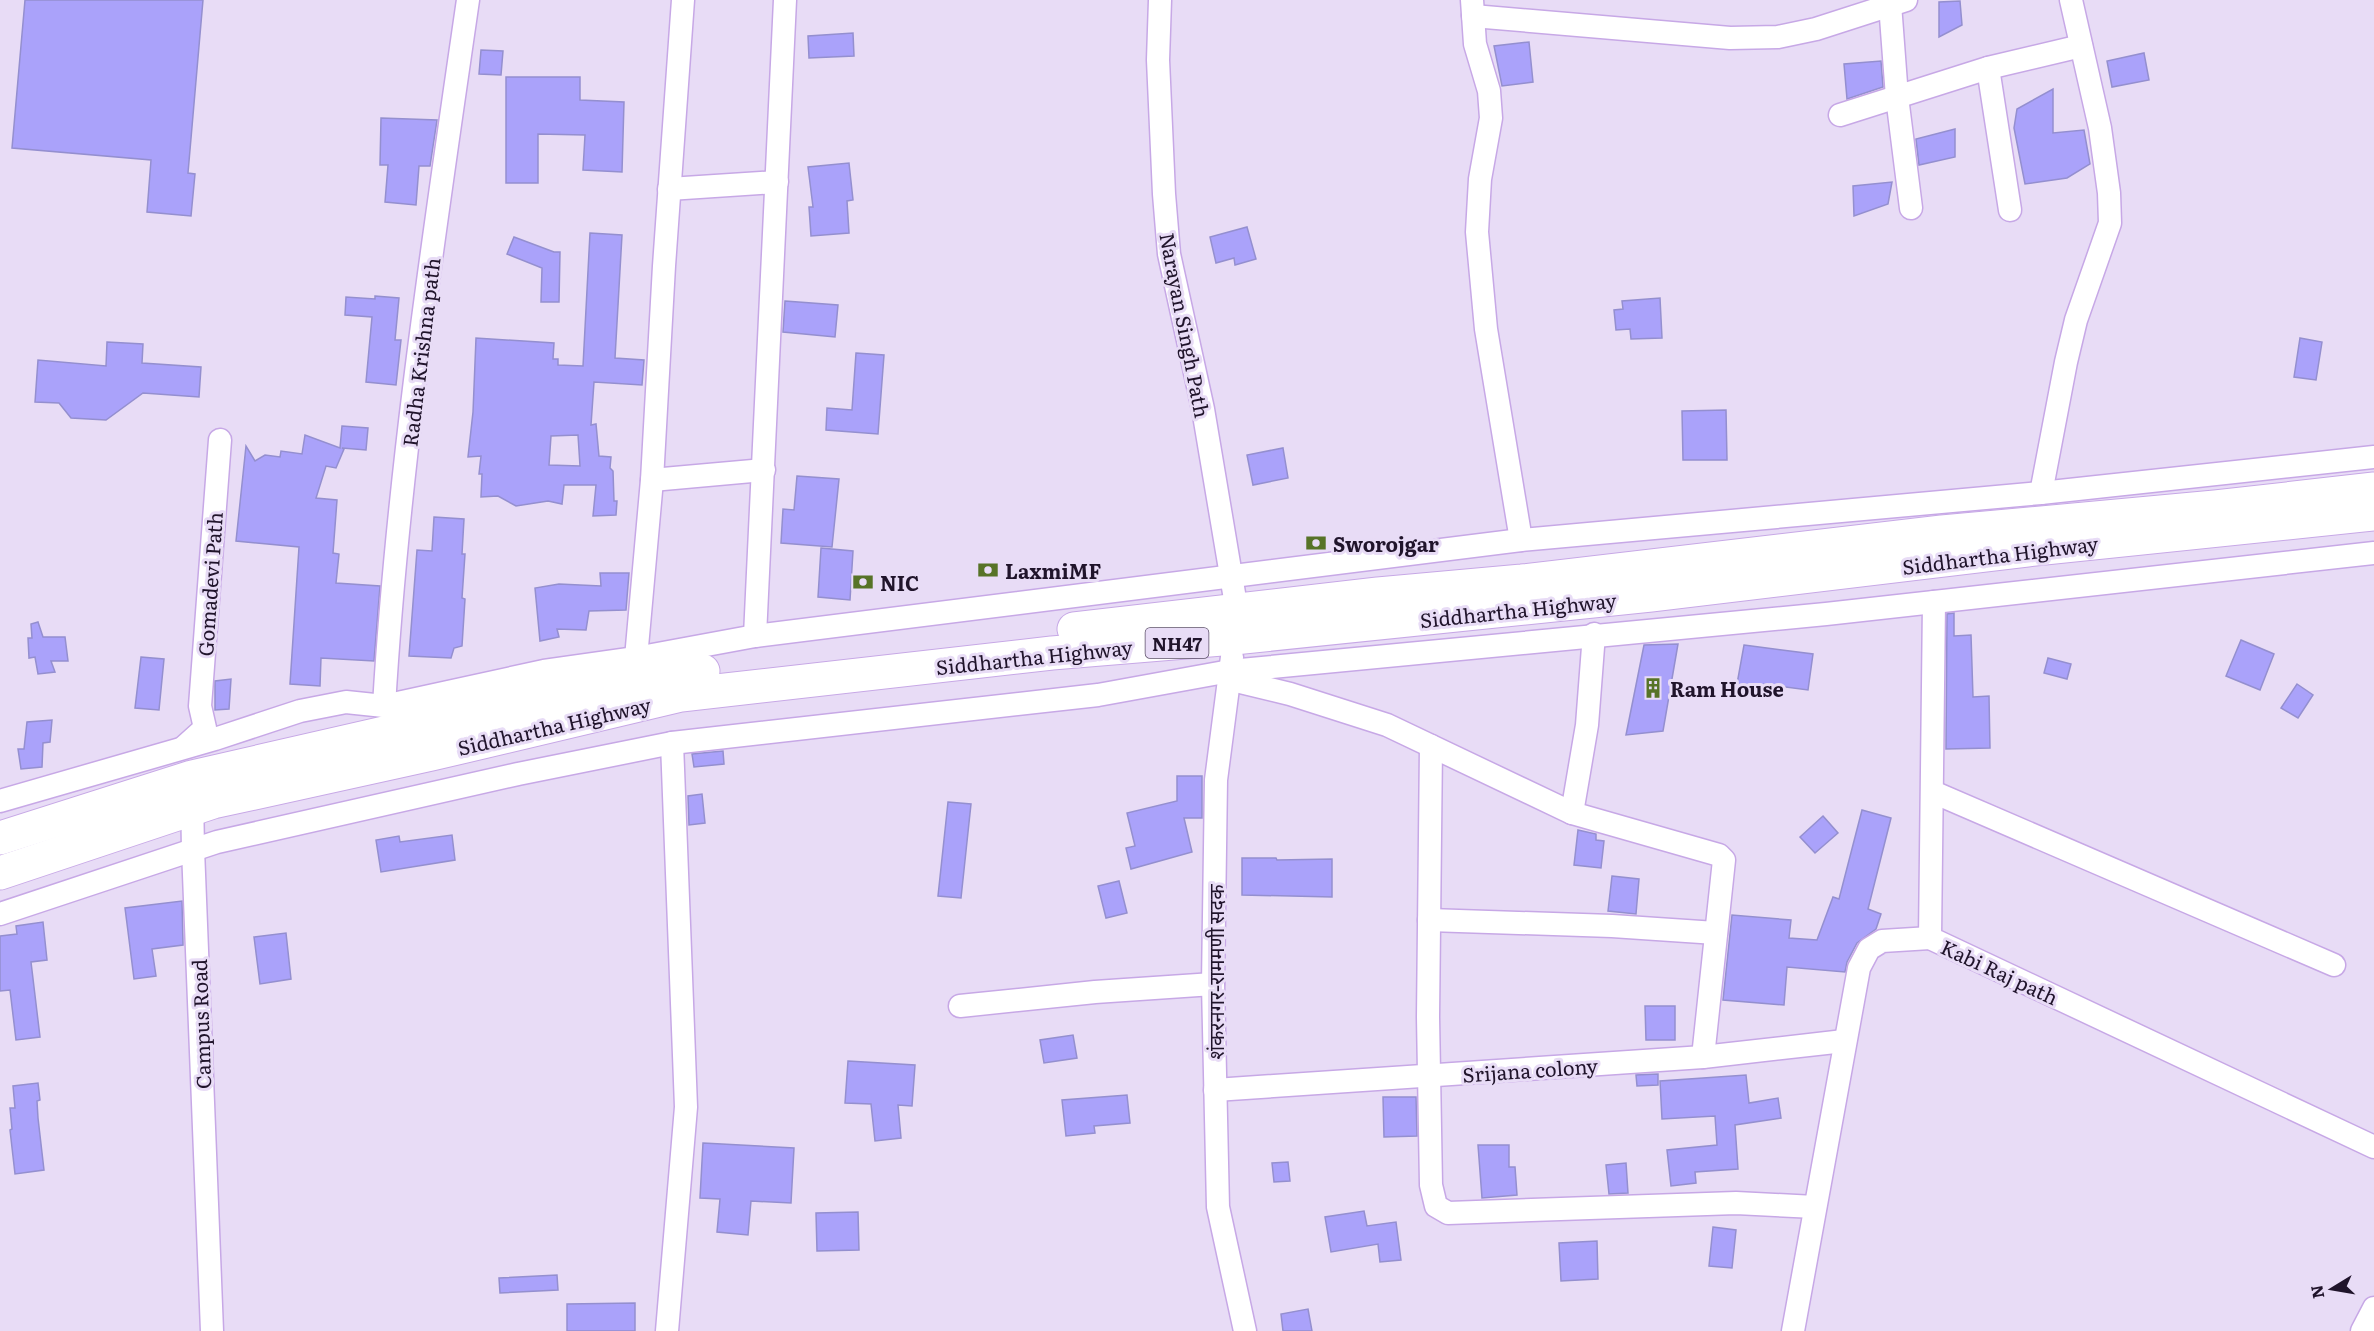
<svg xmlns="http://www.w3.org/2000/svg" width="2374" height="1331" font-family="Literata,'Noto Sans Devanagari',serif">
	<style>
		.building { fill: #aaa2fa; stroke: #948fcf; stroke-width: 1.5; fill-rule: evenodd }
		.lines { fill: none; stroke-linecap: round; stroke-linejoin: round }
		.minor-casing { stroke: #c7a8e6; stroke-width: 25 }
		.highway-casing { stroke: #c7a8e6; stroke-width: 35 }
		.minor { stroke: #fff; stroke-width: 22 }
		.highway { stroke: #fff; stroke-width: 33 }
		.labels { text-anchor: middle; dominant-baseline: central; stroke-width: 6; stroke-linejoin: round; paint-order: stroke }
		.shield { fill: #e8dcf6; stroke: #5c5068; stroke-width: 1.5 }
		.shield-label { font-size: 18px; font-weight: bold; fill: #20142b }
		.street-label { font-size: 20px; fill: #20142b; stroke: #e8dcf6 }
		.poi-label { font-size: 20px; font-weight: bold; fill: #20142b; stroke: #e8dcf6; text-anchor: start }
	</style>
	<rect width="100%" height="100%" fill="#e8dcf6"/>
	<g class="building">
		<polygon points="25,0 203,0 188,173 195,174 191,216 147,212 151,160 12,148"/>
		<polygon points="1960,1 1962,25 1939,37 1939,2"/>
		<polygon points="853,33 854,56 809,58 808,36"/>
		<polygon points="1529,42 1533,82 1502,86 1494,46"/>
		<polygon points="481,50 503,51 501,75 479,74"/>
		<polygon points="2144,53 2149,80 2112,87 2107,61"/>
		<polygon points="1881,61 1883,87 1847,99 1844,64"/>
		<polygon points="506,77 580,77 580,100 624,102 622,172 583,170 585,135 538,134 538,183 506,183"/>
		<polygon points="2053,89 2053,133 2084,130 2090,164 2067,178 2025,184 2014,128 2017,109"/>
		<polygon points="381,118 437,120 430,166 419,166 416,205 385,202 388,165 380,165"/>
		<polygon points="1955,129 1955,157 1919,165 1916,139"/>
		<polygon points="849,163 853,200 847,201 849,233 811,236 809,207 813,207 808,167"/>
		<polygon points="1892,182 1888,204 1854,216 1853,186"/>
		<polygon points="1247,227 1256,259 1235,265 1234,258 1216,263 1210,237"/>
		<path d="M590,233L622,235L615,358L644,360L642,385L594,382L591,425L596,424L599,456L611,457L610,468L613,471L614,501H617L616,515L593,516L596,485H564L562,504L548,501L516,506L498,496L481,497L482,474H479L481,456L468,457L473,412L476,338L554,343L553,359H558V365L583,366ZM578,435L580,466L549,465L551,436Z"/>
		<polygon points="514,237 554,252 560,252 559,302 541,302 542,268 507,254"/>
		<polygon points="375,296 399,298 395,340 401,340 396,385 366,382 372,317 345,315 346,297 375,299"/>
		<polygon points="1660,298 1662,338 1631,339 1630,329 1616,330 1614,310 1623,309 1622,301"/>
		<polygon points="785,301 838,305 835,337 783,332"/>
		<polygon points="2300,338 2322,342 2316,380 2294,377"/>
		<polygon points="107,342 143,344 142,363 201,367 199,397 143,393 106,420 71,418 59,403 35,402 38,360 106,366"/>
		<polygon points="856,353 884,355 878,434 826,430 827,408 852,410"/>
		<polygon points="1726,410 1727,460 1683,460 1682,411"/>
		<polygon points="342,426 368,428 366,450 342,448 344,449 336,468 326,466 316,498 337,500 333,553 339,554 336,583 380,586 374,661 321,658 320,686 290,684 299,547 236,541 246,446 255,461 265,455 280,457 281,451 302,454 305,435 340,448"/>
		<polygon points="1283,448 1288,478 1253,485 1247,455"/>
		<polygon points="797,476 839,479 832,547 781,543 783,509 794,510"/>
		<polygon points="434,517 464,519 462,554 465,554 462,598 465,599 462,646 454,648 451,658 409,656 417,550 432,551"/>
		<polygon points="821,548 853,551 850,600 818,597"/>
		<polygon points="600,573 629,573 626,610 589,611 586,630 557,629 559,637 540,641 535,588 559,584 601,586"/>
		<polygon points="1954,613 1954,636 1971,635 1973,697 1989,696 1990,748 1946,749 1947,614"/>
		<polygon points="38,622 43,637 65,637 68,661 51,661 55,672 38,674 35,657 29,658 28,638 32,638 31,624"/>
		<polygon points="2241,640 2274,654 2260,690 2226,676"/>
		<polygon points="1678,644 1663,731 1626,735 1644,645"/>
		<polygon points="1744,645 1813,654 1808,690 1764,684 1763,689 1737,684"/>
		<polygon points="141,657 164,659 159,710 135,708"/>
		<polygon points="2048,658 2071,664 2067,679 2044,673"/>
		<polygon points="231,679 229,709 215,710 215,681"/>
		<polygon points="2297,684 2313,695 2298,718 2281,708"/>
		<polygon points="52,720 50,742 43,743 42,767 21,769 18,749 24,749 27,722"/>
		<polygon points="723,751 724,764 694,767 692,754"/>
		<polygon points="1177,776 1202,776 1202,818 1184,818 1192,852 1131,869 1126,848 1135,846 1127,813 1177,801"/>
		<polygon points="702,794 705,823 689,825 688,796"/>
		<polygon points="948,802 971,804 961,898 938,896"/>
		<polygon points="1862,810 1891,818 1868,909 1881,914 1876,929 1857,943 1847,962 1845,972 1787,967 1784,1005 1723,1000 1732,915 1791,920 1789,938 1817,940 1833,897 1839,899"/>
		<polygon points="1823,816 1838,833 1815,853 1800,837"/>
		<polygon points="1578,830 1596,834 1596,840 1604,841 1601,868 1574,865"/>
		<polygon points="452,835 455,860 381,872 376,840 399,836 400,842"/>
		<polygon points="1242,858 1276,858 1277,860 1332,859 1332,897 1242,895"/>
		<polygon points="1612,876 1639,879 1636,914 1608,911"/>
		<polygon points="1119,881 1127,913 1106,918 1098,886"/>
		<polygon points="182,901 183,945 152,949 156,976 134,979 125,908"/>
		<polygon points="43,922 47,960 31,962 40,1037 16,1040 10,990 0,991 0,936 17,934 16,926"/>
		<polygon points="286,933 291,979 260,984 254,937"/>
		<polygon points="1645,1006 1675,1006 1675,1040 1646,1040"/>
		<polygon points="1073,1035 1077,1058 1044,1063 1040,1040"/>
		<polygon points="848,1061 915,1065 912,1106 898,1105 901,1138 875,1141 871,1104 845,1103"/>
		<polygon points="1658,1074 1658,1085 1637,1086 1636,1075"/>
		<polygon points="1746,1075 1749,1103 1778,1098 1781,1118 1735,1125 1738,1169 1695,1172 1696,1183 1671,1186 1667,1150 1717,1145 1715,1116 1662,1119 1660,1081"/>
		<polygon points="38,1083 40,1100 37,1101 38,1118 44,1170 15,1174 10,1130 12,1129 10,1108 15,1108 13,1086"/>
		<polygon points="1127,1095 1130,1123 1094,1126 1095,1133 1066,1136 1062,1100"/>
		<polygon points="1383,1097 1416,1097 1417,1136 1384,1137"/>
		<polygon points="703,1143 794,1148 791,1203 751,1201 748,1235 717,1232 720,1199 700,1198"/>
		<polygon points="1478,1145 1509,1145 1509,1167 1515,1167 1517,1195 1482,1198"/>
		<polygon points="1288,1162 1290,1181 1274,1182 1272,1163"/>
		<polygon points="1626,1163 1628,1193 1609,1194 1606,1165"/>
		<polygon points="1364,1211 1367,1226 1396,1222 1401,1260 1380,1262 1378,1244 1331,1252 1325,1217"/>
		<polygon points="858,1212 859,1250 817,1251 816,1213"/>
		<polygon points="1713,1227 1736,1230 1732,1268 1709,1266"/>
		<polygon points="1597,1241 1598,1279 1561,1281 1559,1243"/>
		<polygon points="557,1275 558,1290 500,1293 499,1278"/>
		<polygon points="635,1303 635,1331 567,1331 567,1304"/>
		<polygon points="1308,1309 1312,1331 1283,1331 1281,1314"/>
	</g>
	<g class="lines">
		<g class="minor-casing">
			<g id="minor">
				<polyline points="1160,0 1158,60 1164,194 1169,254 1203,409 1237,611 1236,624"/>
				<polyline points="1472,0 1475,44 1489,91 1491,118 1480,179 1477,232 1486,329 1521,540"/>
				<polyline points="1890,4 1897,97 1911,208"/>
				<polyline points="1473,16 1730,38 1778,37 1816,29 1906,0"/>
				<polyline points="1988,68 2010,210"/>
				<polyline points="1840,115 1988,68 2081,46"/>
				<polyline points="669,189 777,182"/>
				<polyline points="652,480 764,470"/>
				<polyline points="2041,493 2066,362 2076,320 2110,223 2109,193 2100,128 2071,0"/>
				<polyline points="1934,602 1930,938 2374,1147"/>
				<polyline points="1594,634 1587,725 1572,813 1719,855 1724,860 1703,1057"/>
				<polyline points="755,636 785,0"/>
				<polyline points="1232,657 1216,780 1213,984 1218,1207 1245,1331"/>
				<polyline points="636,658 652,480 664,266 683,0"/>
				<polyline points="1228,679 1290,694 1387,725 1572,813"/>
				<path d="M384,706C398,470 434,235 468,0"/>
				<polyline points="185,746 205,728 200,706 220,440"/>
				<polyline points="1431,746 1428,1017 1431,1185 1436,1206 1448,1213 1736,1203 1815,1207"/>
				<polyline points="1933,792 2334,965"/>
				<polyline points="192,796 193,849 212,1331"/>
				<polyline points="0,801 215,739 300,711 346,702 384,706 544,671 636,658 755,636 1521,540 2041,493 2374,457"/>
				<polyline points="0,914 217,842 518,774 672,743 1098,695 1230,671 1826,614 2374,553"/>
				<polyline points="1429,920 1612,926 1716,933"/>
				<polyline points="960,1006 1095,992 1213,984"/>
				<polyline points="1215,1090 1703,1057 1844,1041"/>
				<polyline points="667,1331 686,1107 672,743"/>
				<polyline points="1793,1331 1859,968 1869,949 1882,941 1930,938"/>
				<polyline points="2362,1331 2374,1308"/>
			</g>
		</g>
		<g class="highway-casing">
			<g id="highway">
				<polyline points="1074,629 1378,594 1522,581 1942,532 2215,507 2374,489"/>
				<polyline points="0,838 192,777 528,700 644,678 703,671"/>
				<polyline points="0,873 213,802 432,754 681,695 1052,653 1234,638 1651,595 2027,550 2374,514"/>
			</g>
		</g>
		<use href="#minor" class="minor"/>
		<use href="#highway" class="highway"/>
	</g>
	<defs>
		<g id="bank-bare" transform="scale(1.62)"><path d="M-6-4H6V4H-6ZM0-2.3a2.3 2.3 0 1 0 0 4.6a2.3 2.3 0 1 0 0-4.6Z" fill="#577327" stroke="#e8dcf6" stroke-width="2.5" paint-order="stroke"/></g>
		<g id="building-bare" transform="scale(1.62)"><path d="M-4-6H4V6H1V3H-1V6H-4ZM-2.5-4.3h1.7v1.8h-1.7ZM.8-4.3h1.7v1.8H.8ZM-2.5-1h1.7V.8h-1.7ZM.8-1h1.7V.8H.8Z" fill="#577327" stroke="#e8dcf6" stroke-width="2.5" paint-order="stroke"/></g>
	</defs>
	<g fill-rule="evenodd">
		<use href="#bank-bare" x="1316" y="543"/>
		<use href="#bank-bare" x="988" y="570"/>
		<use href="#bank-bare" x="863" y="582"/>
		<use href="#building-bare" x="1653" y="688"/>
	</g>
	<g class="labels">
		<rect class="shield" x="1145.5" y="628" width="63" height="30" rx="4.5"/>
		<g class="shield-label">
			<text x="1177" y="643">NH47</text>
		</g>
		<g class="street-label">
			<text transform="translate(1186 325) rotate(79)">Narayan Singh Path</text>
			<text transform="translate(420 352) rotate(-83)">Radha Krishna path</text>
			<text transform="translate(2000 554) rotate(-7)">Siddhartha Highway</text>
			<text transform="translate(209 584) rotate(-86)">Gomadevi Path</text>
			<text transform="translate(1518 609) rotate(-6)">Siddhartha Highway</text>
			<text transform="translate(1034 656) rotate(-6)">Siddhartha Highway</text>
			<text transform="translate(554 725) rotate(-13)">Siddhartha Highway</text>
			<text transform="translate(2000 971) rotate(25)">Kabi Raj path</text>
			<text transform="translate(1215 972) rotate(-90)">शंकरनगर-राममणी सदक</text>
			<text transform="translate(200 1024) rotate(-92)">Campus Road</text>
			<text transform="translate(1530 1069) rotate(-4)">Srijana colony</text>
		</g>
		<g class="poi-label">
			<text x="1333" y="543">Sworojgar</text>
			<text x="1005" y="570">LaxmiMF</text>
			<text x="880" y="582">NIC</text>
			<text x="1670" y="688">Ram House</text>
		</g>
	</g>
	<g transform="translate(2332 1289) rotate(259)" stroke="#e8dcf6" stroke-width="4.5" paint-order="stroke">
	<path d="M0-4.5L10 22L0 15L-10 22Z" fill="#20142b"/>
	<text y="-9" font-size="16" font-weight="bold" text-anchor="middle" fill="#20142b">N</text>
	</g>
</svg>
